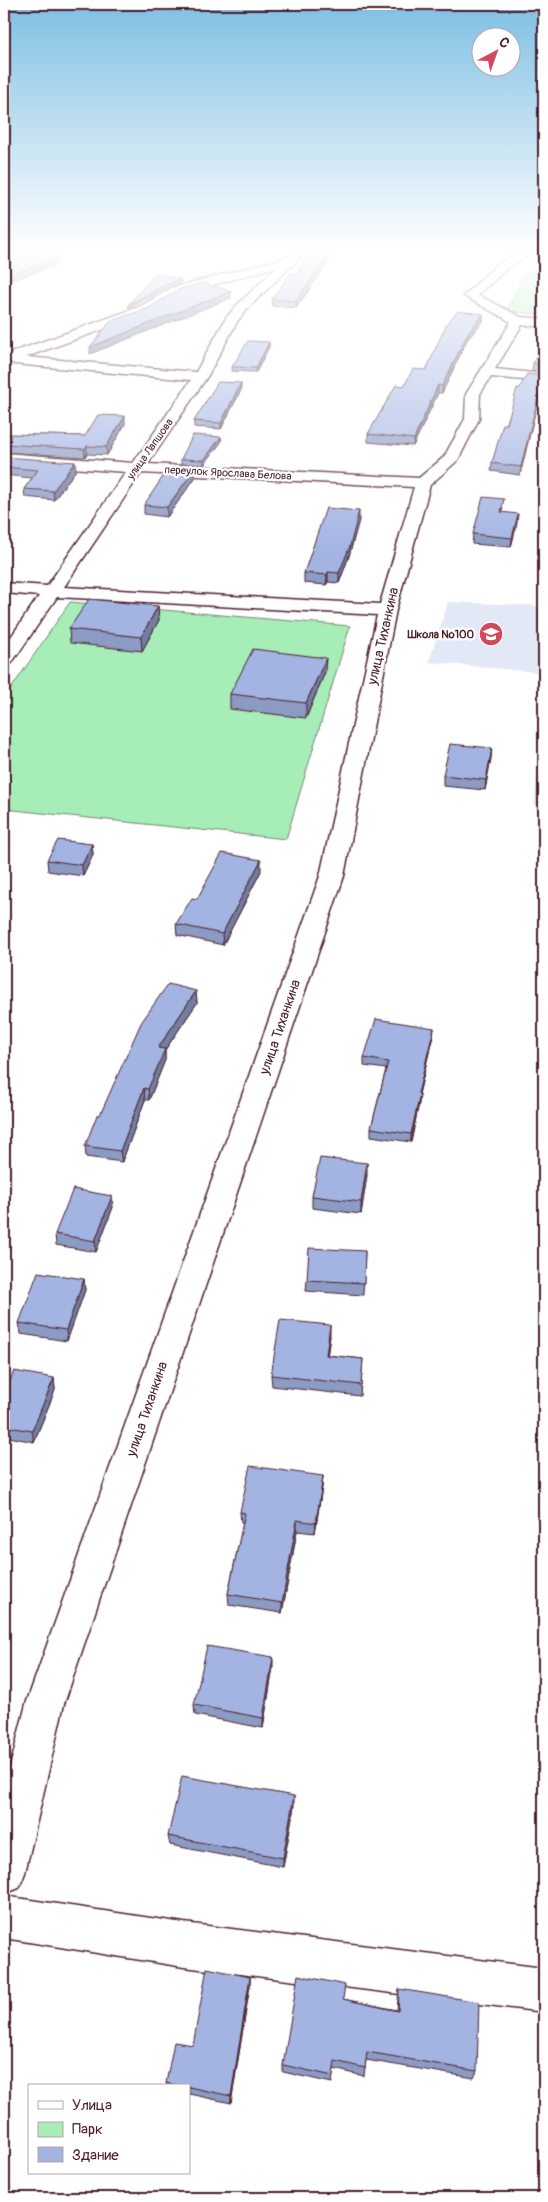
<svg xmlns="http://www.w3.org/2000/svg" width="548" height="2202" font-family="Pangolin,sans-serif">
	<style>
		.built { fill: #e3e8f7 }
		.green { fill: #a7edb8; stroke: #788672 }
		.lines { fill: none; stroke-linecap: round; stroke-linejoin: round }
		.minor-casing { stroke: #4a1f2b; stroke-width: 3 }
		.minor { fill: #fff; fill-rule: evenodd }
		.wall { fill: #8c9bc3; stroke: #4a1f2b }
		.shaded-wall { fill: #727e9f; stroke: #4a1f2b }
		.building { fill: #a3b4e3; stroke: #4a1f2b }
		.labels { text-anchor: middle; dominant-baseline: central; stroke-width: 4.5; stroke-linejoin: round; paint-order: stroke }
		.far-street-label { font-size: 11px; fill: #4a1f2b; stroke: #fff }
		.far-poi-label { font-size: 11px; font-weight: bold; fill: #4a1f2b; stroke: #fff; text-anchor: end }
		.street-label { font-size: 14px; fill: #4a1f2b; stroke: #fff }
	</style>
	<rect width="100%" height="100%" fill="#fff"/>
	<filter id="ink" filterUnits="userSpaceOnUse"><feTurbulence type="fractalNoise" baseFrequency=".02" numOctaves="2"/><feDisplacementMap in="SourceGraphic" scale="10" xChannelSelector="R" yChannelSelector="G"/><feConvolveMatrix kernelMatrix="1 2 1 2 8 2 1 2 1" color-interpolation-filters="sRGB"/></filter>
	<g filter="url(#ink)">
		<g class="built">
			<polygon points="448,602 544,606 544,673 429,662"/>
			<polygon points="543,721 544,722 544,805 534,805"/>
		</g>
		<g class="green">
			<polygon points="544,265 544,315 507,311 524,275"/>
			<polygon points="70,602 350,626 286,839 4,809 4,699"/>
		</g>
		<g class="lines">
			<g class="minor-casing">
				<g id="minor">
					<path d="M299,247H311L245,311L237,322L207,377L148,464L419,478L444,457L465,419L466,394L511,322L464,296L496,265L527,247H540L504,271L478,295L521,317L544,319V327L522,325L495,369L544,374V382L491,377L480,394L479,419L458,460L430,485L396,610L344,876L64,1704L25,1873L19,1888L4,1894V1791L26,1704L320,876L377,615L57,597L11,664L4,666V647L39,596L4,593V583L47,586L126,472L4,463V453L133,463L191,380L14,364L7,360L13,352L139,307L172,288L288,257ZM277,267L237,305L226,318L196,372L26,357L149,313L180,294ZM141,473L414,487L380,604L64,587Z"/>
					<polygon points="4,1896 184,1923 544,1968 544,2012 184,1967 4,1938"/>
				</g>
			</g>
			<use href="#minor" class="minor"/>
		</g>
		<g class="wall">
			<polygon points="310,247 350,247 334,254 296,308 272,306 272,299 298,274"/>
			<polygon points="483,314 483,321 467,340 442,393 438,393 413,446 368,442 368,434 404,386 426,370"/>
			<polygon points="544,341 544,374 532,371 533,363"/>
			<polygon points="269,342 269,347 256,372 232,371 232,367"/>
			<polygon points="542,384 520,475 491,471 492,463 519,389"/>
			<polygon points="241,390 221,429 194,427 194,421"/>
			<polygon points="125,424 107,455 87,454 85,457 4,452 4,434 85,436"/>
			<polygon points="221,437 221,442 204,465 181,464 181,459"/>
			<polygon points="4,457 76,470 54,500 25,497 24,489 32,478 4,475"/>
			<polygon points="195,478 167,517 144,514 144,505"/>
			<polygon points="503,508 502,512 517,523 511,547 472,544 473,534"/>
			<polygon points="359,520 349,556 339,583 328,582 326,585 304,583 304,573"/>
			<polygon points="158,606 159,620 142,651 70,643 69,629"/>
			<polygon points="325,672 306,718 230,709 230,694"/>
			<polygon points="492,748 485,790 443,786 443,775"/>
			<polygon points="92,844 93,855 83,876 48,871 47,860"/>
			<polygon points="261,871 223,945 177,935 176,924 197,899"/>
			<polygon points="196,991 197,1003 165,1050 165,1060 149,1100 145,1100 122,1162 86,1157 85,1146 100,1115"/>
			<polygon points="434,1028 433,1036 419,1094 419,1103 411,1142 371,1136 371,1128 386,1069 364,1066 364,1058"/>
			<polygon points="367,1175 361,1214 312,1208 312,1196"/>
			<polygon points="113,1207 96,1252 56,1245 55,1234"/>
			<polygon points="365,1251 363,1295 306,1291 307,1280"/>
			<polygon points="84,1279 85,1290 67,1341 21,1334 19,1323"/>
			<polygon points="330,1336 327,1355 363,1359 360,1396 272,1386 271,1375"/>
			<polygon points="54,1378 55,1390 34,1442 4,1436 4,1396"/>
			<polygon points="323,1476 322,1487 315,1533 297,1531 282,1613 229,1605 228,1594 243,1523 241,1523 240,1512"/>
			<polygon points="273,1667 263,1728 195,1715 194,1705"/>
			<polygon points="294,1806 283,1867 170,1845 168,1836"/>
			<polygon points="250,1977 250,1985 231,2103 189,2094 189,2086 167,2086 166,2083 193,2045"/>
			<polygon points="399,1989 477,2071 474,2078 366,2060 364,2076 334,2069 332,2083 283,2072 283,2065 343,1999 397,2010"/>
		</g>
		<g class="shaded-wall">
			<polygon points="4,247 15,247 4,250"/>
			<polygon points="61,247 79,247 46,259 45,252"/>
			<polygon points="337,247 350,247 334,254 296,308 296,301 334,248"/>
			<polygon points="58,255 59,262 56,263 56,265 4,283 4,276"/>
			<polygon points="181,280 181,284 171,286 129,309 128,305 171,282"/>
			<polygon points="231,291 231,298 90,354 90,347"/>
			<polygon points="483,314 483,321 467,340 442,393 442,386 468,333"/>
			<polygon points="269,342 269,347 256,372 256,368"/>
			<polygon points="543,376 542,384 520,475 521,467"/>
			<polygon points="241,383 241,390 221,429 221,423"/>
			<polygon points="438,385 438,393 413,446 414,439"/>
			<polygon points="125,416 125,424 107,455 106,447"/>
			<polygon points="221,437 221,442 204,465 204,460"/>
			<polygon points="87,446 87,454 85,457 84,449"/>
			<polygon points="75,462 76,470 54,500 53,491"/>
			<polygon points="195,469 195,478 167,517 167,507"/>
			<polygon points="359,511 359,520 349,556 339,583 339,573"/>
			<polygon points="518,514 517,523 511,547 512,538"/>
			<polygon points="328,572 328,582 326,585 327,575"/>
			<polygon points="158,606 159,620 142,651 141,637"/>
			<polygon points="326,658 325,672 306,718 306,703"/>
			<polygon points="492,748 491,759 485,790 486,780"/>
			<polygon points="92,844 93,855 83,876 82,865"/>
			<polygon points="261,860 261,871 223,945 222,934"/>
			<polygon points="196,991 197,1003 165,1050 165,1060 149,1100 148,1089 158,1048"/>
			<polygon points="434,1028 433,1036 417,1102 418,1094"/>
			<polygon points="144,1088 145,1100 122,1162 120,1151"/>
			<polygon points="420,1094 419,1103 411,1142 411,1134"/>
			<polygon points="367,1163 367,1175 361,1214 361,1202"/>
			<polygon points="112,1196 113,1207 96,1252 95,1241"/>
			<polygon points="84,1279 85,1290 67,1341 66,1330"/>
			<polygon points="330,1325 330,1336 326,1366 326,1355"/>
			<polygon points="54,1378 55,1390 34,1442 32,1431"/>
			<polygon points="323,1476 322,1487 315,1533 316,1523"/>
			<polygon points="297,1520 297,1531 282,1613 282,1603"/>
			<polygon points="273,1657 273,1667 263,1728 263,1718"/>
			<polygon points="294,1796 294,1806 283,1867 283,1858"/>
			<polygon points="250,1977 250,1985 231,2103 231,2096"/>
		</g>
		<g class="building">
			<polygon points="27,247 61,247 45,252 58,255 52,258 55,259 4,276 4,254"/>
			<polygon points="310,247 337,247 334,248 296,301 272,299 291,273 298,274"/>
			<polygon points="156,273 181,280 171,282 128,305"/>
			<polygon points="202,283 231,291 90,347 111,321 149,308 180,289"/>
			<polygon points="458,311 483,314 468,333 442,386 438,385 414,439 368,434 396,385 404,386 413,369 426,370 447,323"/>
			<polygon points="248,341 269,342 256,368 232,367"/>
			<polygon points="544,341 544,366 533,363"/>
			<polygon points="527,374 543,376 521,467 492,463 503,424 507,424 517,388 519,389"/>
			<polygon points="218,382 241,383 221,423 194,421"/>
			<polygon points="98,415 125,416 106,447 87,446 84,449 4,444 4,434 85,436"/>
			<polygon points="193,435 221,437 204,460 181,459"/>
			<polygon points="4,457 75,462 53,491 24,489 38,470 4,467"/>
			<polygon points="174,467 195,469 167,507 144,505 166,472 171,473"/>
			<polygon points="483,497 504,499 501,512 518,514 512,538 473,534"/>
			<polygon points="326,508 359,511 350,546 339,573 328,572 327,575 304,573"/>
			<polygon points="89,599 158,606 141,637 69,629"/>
			<polygon points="253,649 326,658 306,703 230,694"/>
			<polygon points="450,744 492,748 486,780 443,775"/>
			<polygon points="58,840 92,844 82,865 47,860"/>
			<polygon points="222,853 261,860 222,934 176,924 192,898 197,899"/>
			<polygon points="168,984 196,991 158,1048 165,1049 148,1089 144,1088 120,1151 85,1146 97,1115 100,1115 141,1023"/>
			<polygon points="376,1019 434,1028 418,1094 420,1094 411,1134 371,1128 388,1062 364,1058"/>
			<polygon points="320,1158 367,1163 361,1202 312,1196"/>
			<polygon points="73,1189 112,1196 95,1241 55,1234"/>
			<polygon points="309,1248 365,1251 364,1283 307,1280"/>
			<polygon points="38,1272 84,1279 66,1330 19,1323"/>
			<polygon points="280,1320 330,1325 326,1355 363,1359 361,1385 271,1375"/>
			<polygon points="14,1371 54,1378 32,1431 4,1426 4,1396"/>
			<polygon points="250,1466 323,1476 316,1523 297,1520 282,1603 228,1594 245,1513 240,1512"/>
			<polygon points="207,1646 273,1657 263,1718 194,1705"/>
			<polygon points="182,1776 294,1796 283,1858 168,1836"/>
			<polygon points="207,1968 250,1977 231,2096 189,2087 189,2086 181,2086 166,2083 174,2042 193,2045"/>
			<polygon points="298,1975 345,1985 343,1999 398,2011 399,1989 479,2002 477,2071 367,2052 365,2068 335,2061 333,2076 283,2065"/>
		</g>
	</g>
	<linearGradient id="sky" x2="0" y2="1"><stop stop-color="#7ebfe3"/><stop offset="0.45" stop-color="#fff"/><stop offset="1" stop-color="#fff" stop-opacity="0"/></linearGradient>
	<rect width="548" height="555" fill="url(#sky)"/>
	<defs>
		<g id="school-disc" transform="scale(1.25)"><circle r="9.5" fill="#d1495b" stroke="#fff"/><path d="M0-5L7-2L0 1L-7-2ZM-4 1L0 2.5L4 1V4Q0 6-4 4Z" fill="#fff"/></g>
	</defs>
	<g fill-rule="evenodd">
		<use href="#school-disc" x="491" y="634"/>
	</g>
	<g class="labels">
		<g class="far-street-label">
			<text transform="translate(150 449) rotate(-55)">улица Лапшова</text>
			<text transform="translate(228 473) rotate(3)">переулок Ярослава Белова</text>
		</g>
		<g class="far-poi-label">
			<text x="474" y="634">Школа №100</text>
		</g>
		<g class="street-label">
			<text transform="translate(383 636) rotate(-77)">улица Тиханкина</text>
			<text transform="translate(280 1027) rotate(-71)">улица Тиханкина</text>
			<text transform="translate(147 1409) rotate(-71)">улица Тиханкина</text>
		</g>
	</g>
	<rect width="548" height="2202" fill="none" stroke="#fff" stroke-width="20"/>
	<rect x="10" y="10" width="528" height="2182" fill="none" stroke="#4a1f2b" stroke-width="2" filter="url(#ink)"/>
	<rect x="28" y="2084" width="162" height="90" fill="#ffffff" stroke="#b7a5aa"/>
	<rect x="38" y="2101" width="25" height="8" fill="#ffffff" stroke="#b7a5aa"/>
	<text x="72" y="2110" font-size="15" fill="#4a1f2b">Улица</text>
	<rect x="38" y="2122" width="25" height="15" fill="#a7edb8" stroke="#b7a5aa"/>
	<text x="72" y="2134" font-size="15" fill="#4a1f2b">Парк</text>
	<rect x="38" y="2147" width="25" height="15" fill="#a3b4e3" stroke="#b7a5aa"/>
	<text x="72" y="2160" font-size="15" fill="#4a1f2b">Здание</text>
	<g transform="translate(496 52) rotate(41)"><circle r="24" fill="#ffffff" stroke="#b7a5aa"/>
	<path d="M0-4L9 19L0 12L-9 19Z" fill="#d1495b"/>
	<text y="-8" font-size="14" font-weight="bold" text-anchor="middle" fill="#4a1f2b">С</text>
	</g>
</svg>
